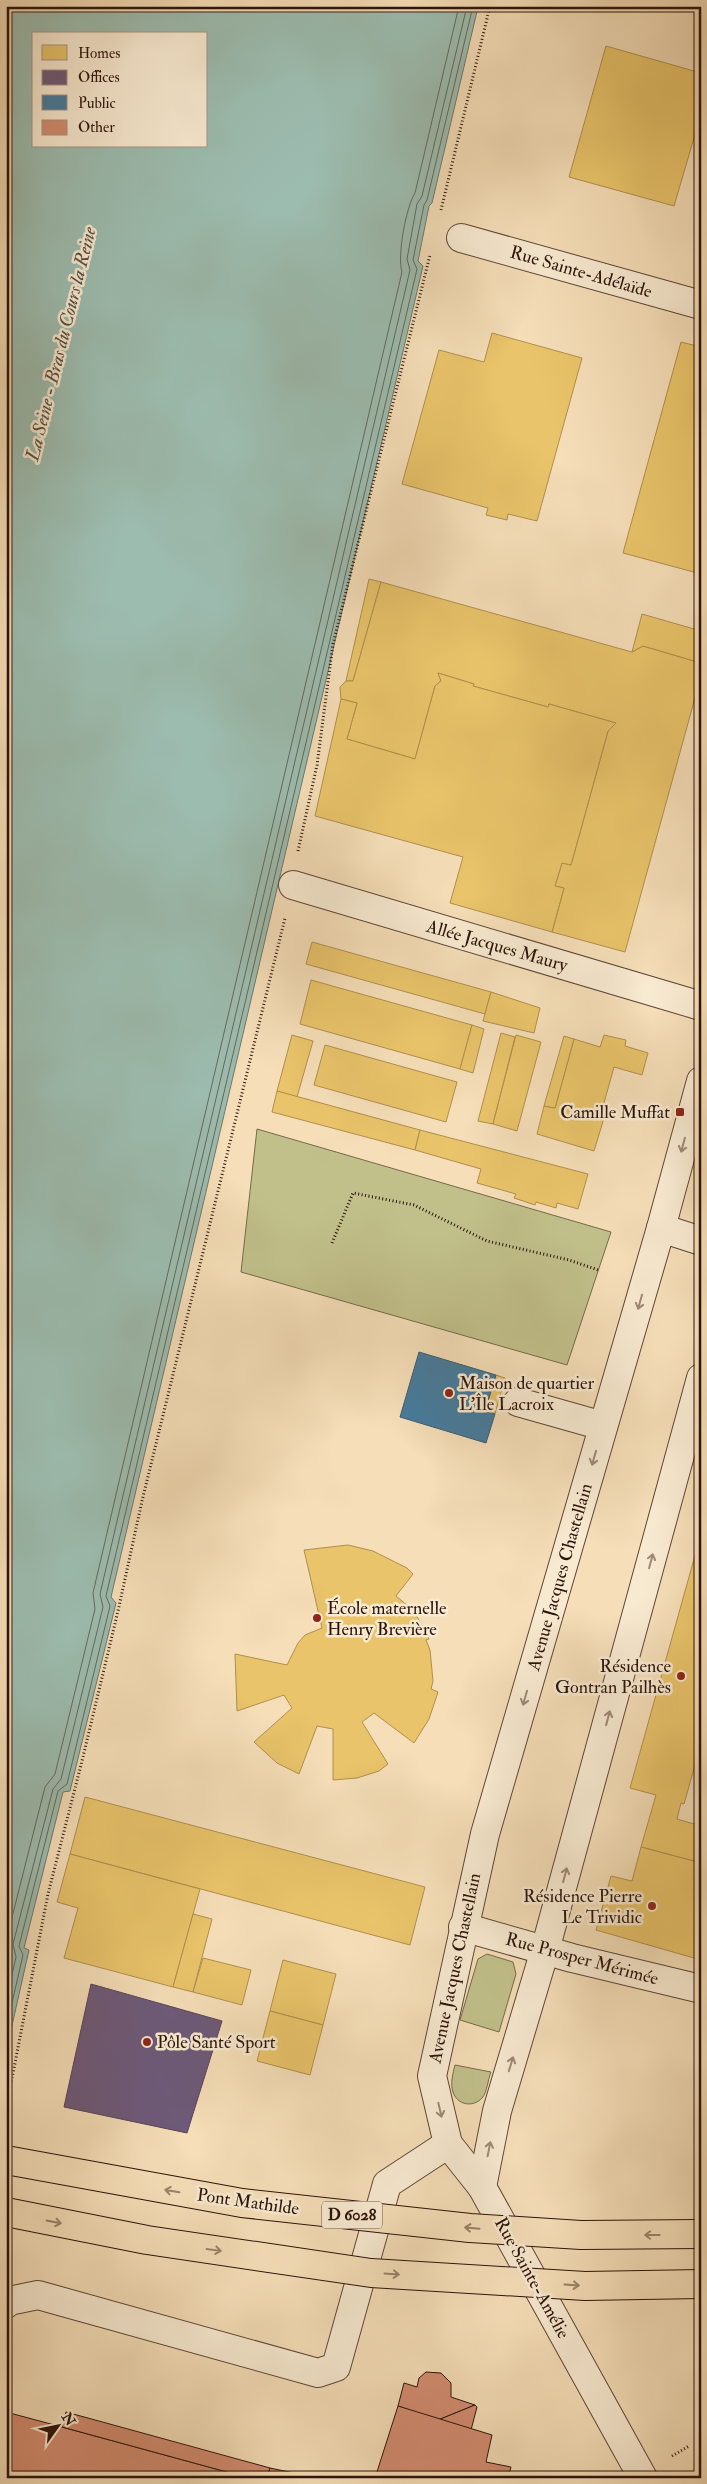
<svg xmlns="http://www.w3.org/2000/svg" width="707" height="2484" font-family="'IM FELL Double Pica',serif">
	<style>
		.green { fill: #c1c08b; stroke: #766a4a }
		.water { fill: #9cbcaf; stroke: #6f786d; fill-rule: evenodd }
		.homes { fill: #e9c46a; stroke: #b08f4d }
		.offices { fill: #6d597a; stroke: #594458 }
		.public { fill: #457b9d; stroke: #3d5c71 }
		.lines { fill: none; stroke-linecap: round; stroke-linejoin: round }
		.shore { stroke: #64685c; stroke-width: 1 }
		.building { fill: #d38c71; stroke: #2b130a }
		.minor-casing { stroke: #5e4636; stroke-width: 30 }
		.path { stroke: #2b130a; stroke-width: 3; stroke-dasharray: 1 2.5; stroke-linecap: butt }
		.minor { stroke: #f8ead1; stroke-width: 28 }
		.major-bridge-casing { stroke: #2b130a; stroke-width: 30; stroke-linecap: butt }
		.major-bridge { stroke: #f5deb8; stroke-width: 28 }
		.oneway { stroke: #9c8977 }
		.oneway2 { stroke: #9a836a }
		.poi-dot { fill: #8f2418; stroke: #f8ead1; stroke-width: 2 }
		.labels { text-anchor: middle; dominant-baseline: central; stroke-width: 5; stroke-linejoin: round; paint-order: stroke }
		.shield { fill: #f8ead1; stroke: #685446; stroke-width: 1 }
		.shield-label { font-size: 16px; font-weight: bold; fill: #2b130a }
		.street-label { font-size: 18px; fill: #2b130a; stroke: #f8ead1 }
		.poi-label { font-size: 18px; fill: #2b130a; stroke: #f8ead1; text-anchor: end }
		.water-label { font-size: 19px; font-style: italic; fill: #534e44; stroke: #f8ead1 }
	</style>
	<rect width="100%" height="100%" fill="#f5deb8"/>
	<filter id="stains"><feTurbulence type="fractalNoise" baseFrequency=".004" numOctaves="4"/><feColorMatrix values="0 0 0 0 .2 0 0 0 0 .09 0 0 0 0 .02 0 0 0 .5 -.17"/></filter>
	<radialGradient id="worn" r=".72"><stop offset=".6" stop-color="#630" stop-opacity="0"/><stop offset="1" stop-color="#630" stop-opacity=".3"/></radialGradient>
	<g class="green">
		<polygon points="257,1129 611,1232 567,1365 241,1272"/>
		<polygon points="487,1954 513,1962 516,1974 499,2032 460,2020 478,1959"/>
		<path d="M455,2065L491,2072C488,2079 487,2093 482,2098C473,2108 457,2105 453,2092C450,2084 453,2073 455,2065Z"/>
	</g>
	<path class="water" d="M6,6L478,7L432,203L429,206L418,261L423,266L111,1597L116,1603L70,1791L63,1792L24,1948L29,1950L6,2052ZM34,34H206V146H34Z"/>
	<g class="homes">
		<polygon points="606,46 701,73 701,114 674,206 569,177"/>
		<polygon points="492,333 582,358 537,521 508,514 507,520 486,515 488,508 402,484 439,350 484,362"/>
		<polygon points="681,342 701,347 701,574 623,553"/>
		<polygon points="369,579 381,582 353,681 346,681"/>
		<polygon points="381,582 632,652 643,646 701,663 701,676 625,952 552,932 564,888 555,886 562,863 571,865 608,731 616,723 549,704 548,707 473,686 474,684 438,673 441,681 435,686 415,759 347,739 357,703 341,699 340,687 346,681 353,681"/>
		<polygon points="642,614 701,631 701,663 643,646 632,652"/>
		<polygon points="438,673 474,684 473,686 548,707 549,704 616,723 608,731 571,865 562,863 555,886 564,888 552,932 450,903 463,857 315,816 341,699 357,703 347,739 415,759 435,686 441,681"/>
		<polygon points="312,942 491,992 485,1014 306,964"/>
		<polygon points="311,980 472,1025 460,1069 300,1024"/>
		<polygon points="491,992 540,1008 534,1033 483,1021"/>
		<polygon points="472,1025 484,1029 473,1073 460,1069"/>
		<polygon points="501,1033 515,1037 493,1124 478,1121"/>
		<polygon points="292,1035 313,1041 297,1097 277,1091"/>
		<polygon points="516,1035 541,1042 517,1131 493,1124"/>
		<polygon points="604,1035 626,1040 625,1046 648,1053 642,1075 614,1067 600,1117 604,1118 594,1151 537,1134 544,1106 555,1108 574,1039 600,1047"/>
		<polygon points="564,1036 574,1039 555,1108 544,1106"/>
		<polygon points="325,1045 457,1082 446,1122 314,1085"/>
		<polygon points="277,1091 420,1130 415,1150 272,1112"/>
		<polygon points="420,1130 588,1174 578,1209 557,1203 556,1208 536,1202 535,1205 514,1198 516,1194 477,1183 481,1169 415,1150"/>
		<polygon points="496,1375 505,1378 495,1414 485,1411"/>
		<polygon points="701,1534 701,1744 684,1804 681,1803 677,1819 701,1826 701,1863 641,1847 656,1795 630,1788"/>
		<polygon points="348,1545 373,1551 407,1568 413,1574 396,1596 414,1611 429,1639 426,1640 430,1650 433,1681 431,1689 438,1692 429,1719 414,1743 374,1713 362,1722 388,1764 379,1771 357,1778 333,1780 333,1729 317,1726 299,1774 277,1763 254,1742 292,1708 284,1695 237,1711 235,1654 287,1665 298,1643 305,1635 322,1628 304,1550"/>
		<polygon points="85,1797 425,1887 410,1945 70,1854"/>
		<polygon points="641,1847 701,1863 701,1960 596,1930 611,1876 632,1881"/>
		<polygon points="70,1854 200,1889 173,1987 64,1958 78,1908 57,1902"/>
		<polygon points="193,1914 212,1919 193,1992 173,1987"/>
		<polygon points="203,1958 251,1970 242,2005 193,1992"/>
		<polygon points="283,1960 336,1974 323,2025 270,2011"/>
		<polygon points="270,2011 323,2025 310,2075 257,2061"/>
	</g>
	<polygon class="offices" points="91,1984 222,2021 187,2133 64,2107"/>
	<polygon class="public" points="419,1352 496,1375 485,1411 495,1414 486,1443 400,1417"/>
	<g class="lines">
		<g class="shore">
			<path d="M6,1941L45,1787L55,1774L95,1609L93,1593L402,272C397,256 406,207 415,193L459,6"/>
			<polyline points="6,2001 16,1957 13,1944 53,1789 61,1779 103,1607 100,1594 410,270 407,259 417,204 422,196 467,6"/>
			<polyline points="6,2029 23,1955 19,1946 58,1791 67,1784 110,1606 106,1596 417,269 413,260 424,205 427,200 473,6"/>
		</g>
	</g>
	<g class="building">
		<polygon points="426,2372 441,2373 451,2383 451,2397 475,2405 438,2420 398,2406 404,2383 417,2387 419,2378"/>
		<polygon points="475,2405 477,2407 471,2430 438,2420"/>
		<polygon points="398,2406 492,2435 486,2462 511,2467 508,2478 375,2478"/>
		<polygon points="6,2412 62,2427 249,2478 6,2478"/>
		<polygon points="66,2412 270,2468 267,2478 249,2478 62,2427"/>
		<polygon points="270,2468 308,2476 307,2478 267,2478"/>
	</g>
	<g class="lines">
		<g class="minor-casing">
			<g id="minor">
				<polyline points="461,238 701,305"/>
				<polyline points="293,885 701,1006"/>
				<polyline points="661,1228 701,1241"/>
				<polyline points="518,1402 603,1426"/>
				<polyline points="463,1927 572,1958 701,1989"/>
				<polyline points="482,2187 497,2111 545,1950 701,1378"/>
				<polyline points="6,2304 9,2301 38,2295 318,2373 336,2367 387,2184 448,2144"/>
				<polyline points="643,2478 482,2187 448,2144 432,2076 485,1834 661,1228 701,1081"/>
			</g>
		</g>
		<g class="path">
			<polyline points="441,210 490,6"/>
			<polyline points="298,851 317,765 333,644 430,255"/>
			<polyline points="332,1243 353,1193 414,1205 487,1241 569,1260 598,1270"/>
			<polyline points="6,2109 48,1894 82,1761 118,1611 142,1501 285,918"/>
			<polyline points="672,2456 689,2446"/>
		</g>
		<use href="#minor" class="minor"/>
		<g class="major-bridge-casing">
			<g id="major-bridge">
				<polyline points="6,2160 242,2203 470,2228 581,2235 701,2234"/>
				<polyline points="6,2212 147,2240 371,2273 585,2286 701,2284"/>
			</g>
		</g>
		<use href="#major-bridge" class="major-bridge"/>
	</g>
	<defs><path id="oneway-shaft" d="M-6 0H5M1.5-3L5.5 0L1.5 3" fill="none" stroke-width="1.6" stroke-linecap="round" stroke-linejoin="round" transform="scale(1.25)"/></defs>
	<g class="oneway">
		<use href="#oneway-shaft" transform="translate(683 1145) rotate(105)"/>
		<use href="#oneway-shaft" transform="translate(640 1302) rotate(106)"/>
		<use href="#oneway-shaft" transform="translate(594 1458) rotate(106)"/>
		<use href="#oneway-shaft" transform="translate(651 1561) rotate(-75)"/>
		<use href="#oneway-shaft" transform="translate(525 1698) rotate(106)"/>
		<use href="#oneway-shaft" transform="translate(608 1718) rotate(-75)"/>
		<use href="#oneway-shaft" transform="translate(565 1875) rotate(-75)"/>
		<use href="#oneway-shaft" transform="translate(511 2064) rotate(-73)"/>
		<use href="#oneway-shaft" transform="translate(440 2110) rotate(77)"/>
		<use href="#oneway-shaft" transform="translate(489 2149) rotate(-79)"/>
	</g>
	<g class="oneway2">
		<use href="#oneway-shaft" transform="translate(172 2191) rotate(-170)"/>
		<use href="#oneway-shaft" transform="translate(54 2222) rotate(11)"/>
		<use href="#oneway-shaft" transform="translate(472 2228) rotate(-175)"/>
		<use href="#oneway-shaft" transform="translate(652 2235) rotate(180)"/>
		<use href="#oneway-shaft" transform="translate(214 2250) rotate(8)"/>
		<use href="#oneway-shaft" transform="translate(392 2274) rotate(4)"/>
		<use href="#oneway-shaft" transform="translate(572 2285) rotate(4)"/>
	</g>
	<g class="poi-dot">
		<rect x="675" y="1107" width="10" height="10" rx="2.5"/>
		<circle cx="449" cy="1393" r="5"/>
		<circle cx="317" cy="1618" r="5"/>
		<circle cx="681" cy="1676" r="5"/>
		<circle cx="652" cy="1906" r="5"/>
		<circle cx="147" cy="2042" r="5"/>
	</g>
	<g class="labels">
		<rect class="shield" x="322" y="2201.5" width="60" height="27" rx="4"/>
		<g class="shield-label">
			<text x="352" y="2215">D 6028</text>
		</g>
		<g class="street-label">
			<text transform="translate(581 272) rotate(16)">Rue Sainte-Adélaïde</text>
			<text transform="translate(497 946) rotate(16)">Allée Jacques Maury</text>
			<text transform="translate(560 1577) rotate(-74)">Avenue Jacques Chastellain</text>
			<text transform="translate(582 1959) rotate(15)">Rue Prosper Mérimée</text>
			<text transform="translate(455 1968) rotate(-78)">Avenue Jacques Chastellain</text>
			<text transform="translate(248 2202) rotate(8)">Pont Mathilde</text>
			<text transform="translate(532 2278) rotate(61)">Rue Sainte-Amélie</text>
		</g>
		<g class="poi-label">
			<text x="670" y="1112">Camille Muffat</text>
			<text x="459" y="1383" text-anchor="start">Maison de quartier<tspan x="459" dy="21">L'Île Lacroix</tspan></text>
			<text x="327" y="1608" text-anchor="start">École maternelle<tspan x="327" dy="21">Henry Brevière</tspan></text>
			<text x="671" y="1666">Résidence<tspan x="671" dy="21">Gontran Pailhès</tspan></text>
			<text x="642" y="1896">Résidence Pierre<tspan x="642" dy="21">Le Trividic</tspan></text>
			<text x="157" y="2042" text-anchor="start">Pôle Santé Sport</text>
		</g>
		<g class="water-label">
			<text transform="translate(61 344) rotate(-76)">La Seine - Bras du Cours la Reine</text>
		</g>
	</g>
	<rect width="707" height="2484" fill="none" stroke="#f5deb8" stroke-width="25"/>
	<rect x="8" y="8" width="692" height="2469" fill="none" stroke="#2b130a" stroke-width="2.5"/>
	<rect x="12" y="12" width="682" height="2459" fill="none" stroke="#2b130a"/>
	<rect x="32" y="32" width="175" height="115" fill="#f8ead1" stroke="#a69481"/>
	<rect x="42" y="45" width="25" height="15" fill="#e9c46a" stroke="#a69481"/>
	<text x="78" y="58" font-size="15" fill="#2b130a">Homes</text>
	<rect x="42" y="70" width="25" height="15" fill="#6d597a" stroke="#a69481"/>
	<text x="78" y="82" font-size="15" fill="#2b130a">Offices</text>
	<rect x="42" y="95" width="25" height="15" fill="#457b9d" stroke="#a69481"/>
	<text x="78" y="108" font-size="15" fill="#2b130a">Public</text>
	<rect x="42" y="120" width="25" height="15" fill="#d38c71" stroke="#a69481"/>
	<text x="78" y="132" font-size="15" fill="#2b130a">Other</text>
	<g transform="translate(58 2426) rotate(57)" stroke="#f8ead1" stroke-width="4" paint-order="stroke">
	<path d="M0-4L9 19L0 12L-9 19Z" fill="#2b130a"/>
	<text y="-8" font-size="14" font-weight="bold" text-anchor="middle" fill="#2b130a">N</text>
	</g>
	<rect width="100%" height="100%" filter="url(#stains)"/>
	<rect width="100%" height="100%" fill="url(#worn)"/>
</svg>
